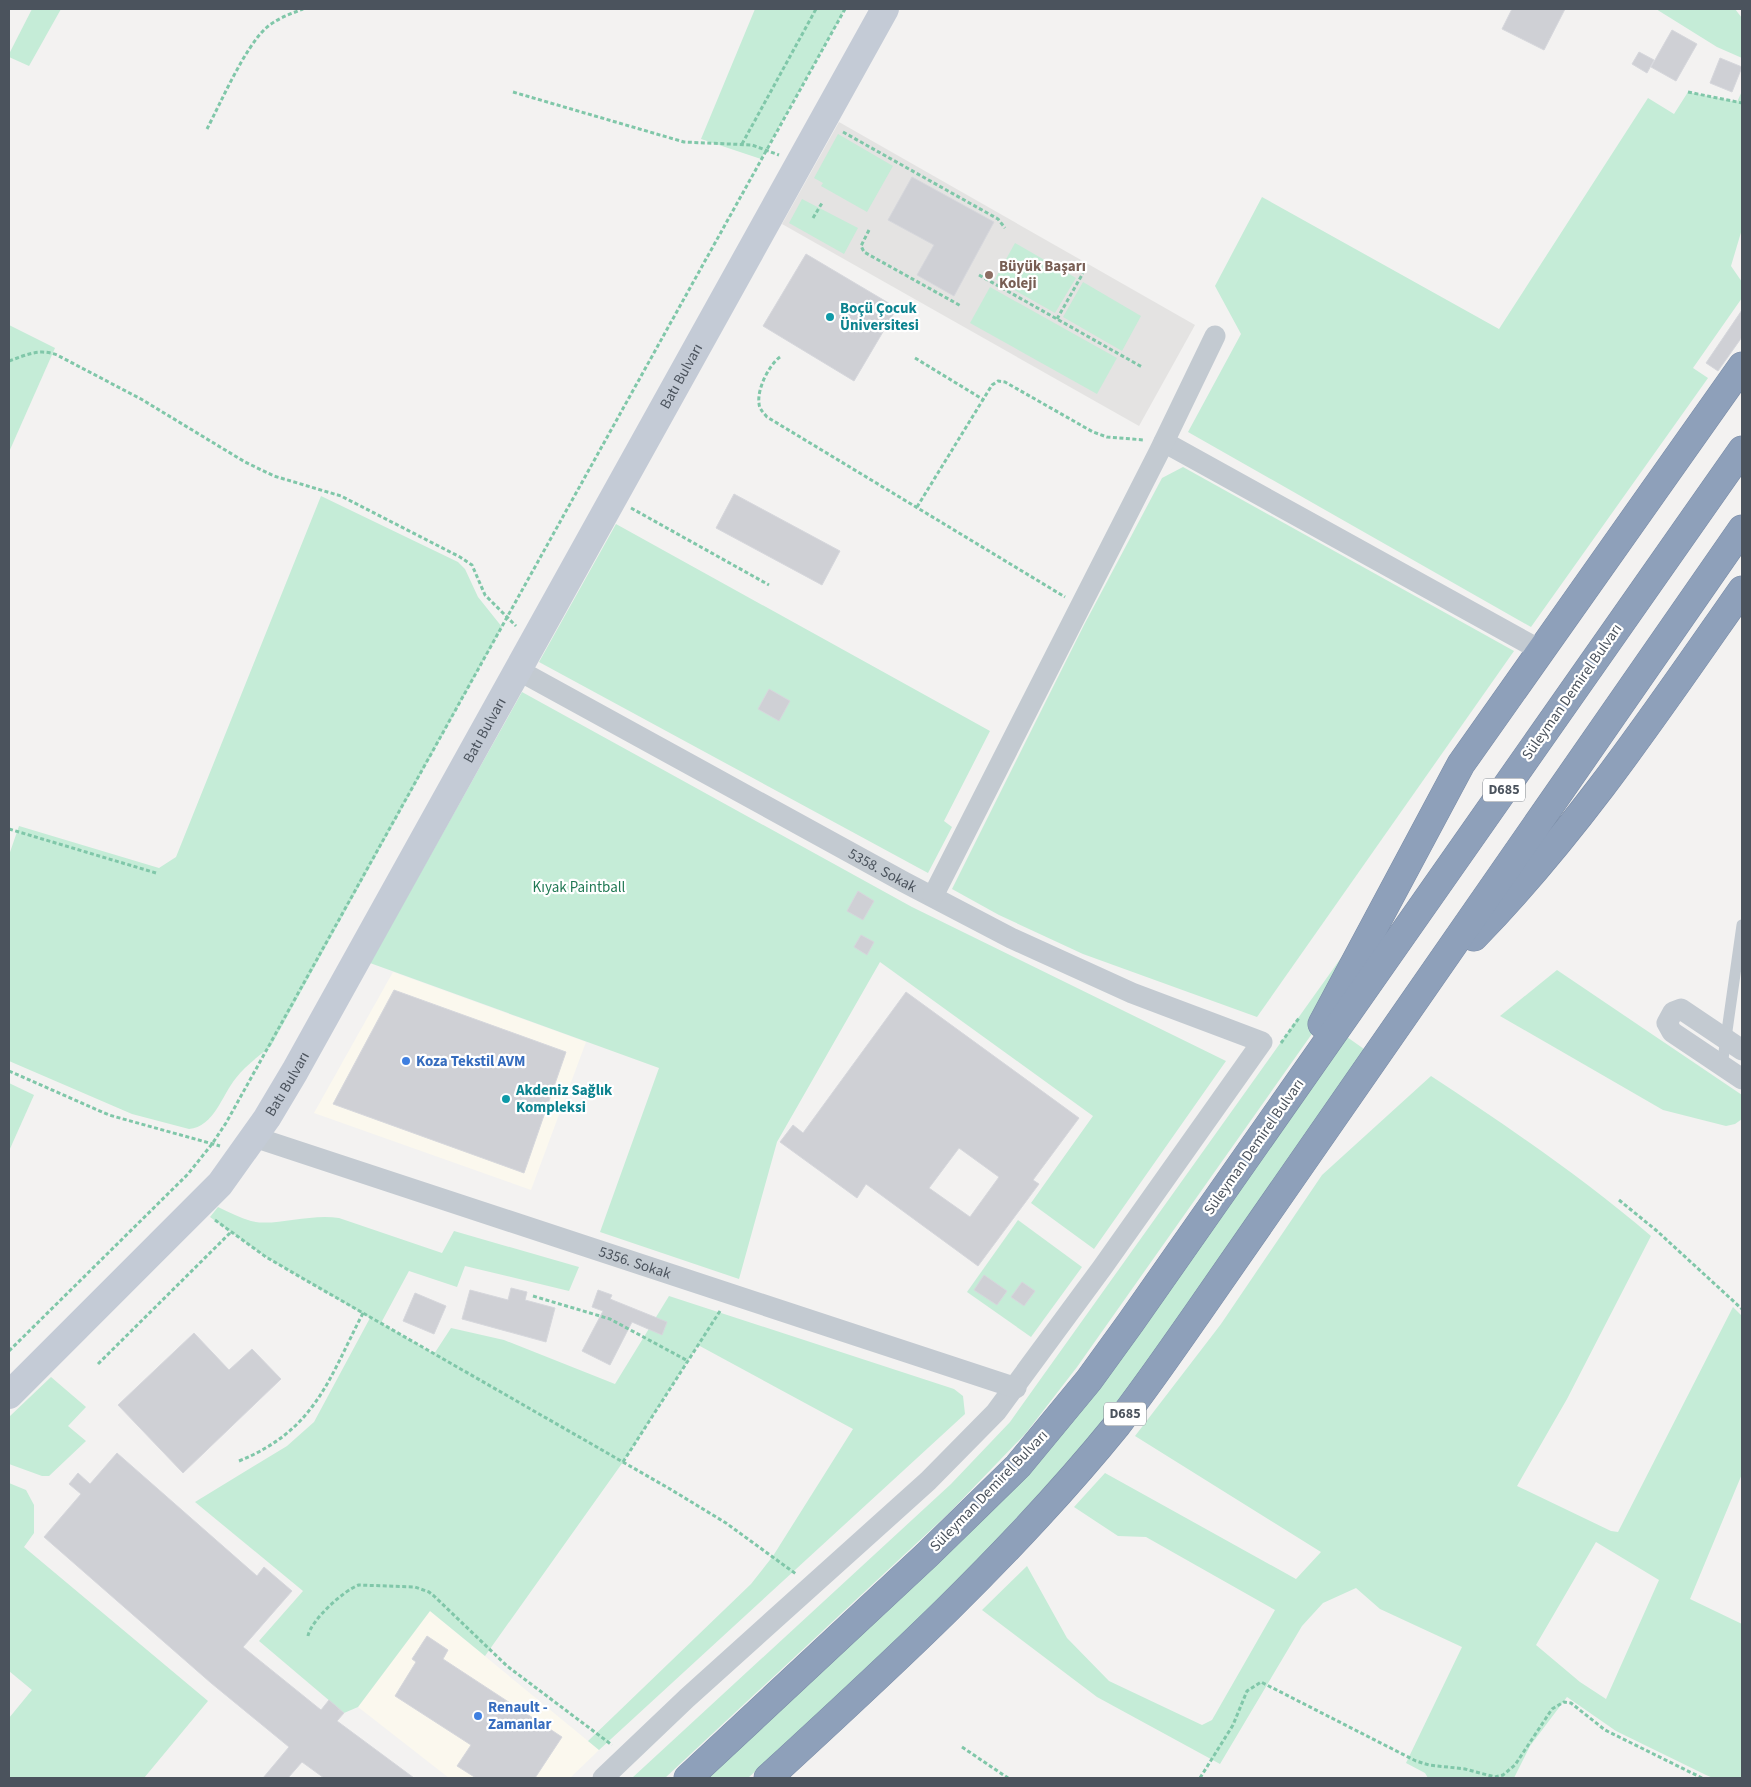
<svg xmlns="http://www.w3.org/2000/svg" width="1751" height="1787" font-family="'Source Sans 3',sans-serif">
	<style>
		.commercial { fill: #fbf8ee }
		.education { fill: #e4e3e2 }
		.green { fill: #c5ecd7; fill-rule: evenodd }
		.building { fill: #cfd0d5; stroke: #d6d7dc; fill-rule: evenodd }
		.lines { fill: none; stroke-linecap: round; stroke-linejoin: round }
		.highway-casing { stroke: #798ba6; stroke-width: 29 }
		.path { stroke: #80c7a9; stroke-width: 3; stroke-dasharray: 4 2.5; stroke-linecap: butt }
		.lane { stroke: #c3cad1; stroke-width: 11 }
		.street { stroke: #c3cad1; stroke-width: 21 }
		.secondary { stroke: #c4cbd6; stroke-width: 28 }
		.highway { stroke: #8ea0ba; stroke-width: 28 }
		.education-dot { fill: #8d6e63; stroke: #fff; stroke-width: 2 }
		.culture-dot { fill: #0f9aa8; stroke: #fff; stroke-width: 2 }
		.shop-dot { fill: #3f7fe0; stroke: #fff; stroke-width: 2 }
		.labels { text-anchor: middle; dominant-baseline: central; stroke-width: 4.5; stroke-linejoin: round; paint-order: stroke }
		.shield { fill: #fff; stroke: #81878e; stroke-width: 1 }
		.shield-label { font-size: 14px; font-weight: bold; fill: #4b535d }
		.education-label { font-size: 15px; font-weight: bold; fill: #785e54; stroke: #fff; text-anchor: start }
		.culture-label { font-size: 15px; font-weight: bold; fill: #0d838f; stroke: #fff; text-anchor: start }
		.street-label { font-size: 15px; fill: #4b535d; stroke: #fff }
		.park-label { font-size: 15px; fill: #217954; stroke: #fff }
		.shop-label { font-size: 15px; font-weight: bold; fill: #366cbe; stroke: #fff; text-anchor: start }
	</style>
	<rect width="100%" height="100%" fill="#f3f2f1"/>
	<g class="commercial">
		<polygon points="393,972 586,1042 531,1190 314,1113"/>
		<polygon points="430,1611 599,1750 570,1778 449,1778 358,1707"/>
	</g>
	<polygon class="education" points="839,122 1195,325 1139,426 782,224"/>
	<g class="green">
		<polygon points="32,9 61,9 29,66 9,57 9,54"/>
		<polygon points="755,9 845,9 761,159 701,139"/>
		<polygon points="1656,9 1735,9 1742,18 1742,58 1717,47"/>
		<polygon points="1742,91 1742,229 1731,266 1742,282 1742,298 1693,368 1708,378 1531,627 1188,432 1241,334 1215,286 1262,197 1499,329 1648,98 1674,114 1688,92 1737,102"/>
		<polygon points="838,134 893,166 867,212 821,186 823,183 814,178"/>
		<polygon points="802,199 858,228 844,254 789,223"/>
		<polygon points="1015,243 1076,278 1055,313 995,279"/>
		<polygon points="1083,282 1141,316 1122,351 1063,317"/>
		<polygon points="990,287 1117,358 1097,394 970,323"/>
		<polygon points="9,325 55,348 9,452"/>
		<polygon points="1183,467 1514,651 1257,1017 1083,954 999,915 952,889 1084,625 1162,478"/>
		<path d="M321,496L458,562L465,569L478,597L502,627L271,1046C259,1056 245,1066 236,1078C222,1095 214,1127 189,1129L132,1114L9,1061V855L19,826L159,868L176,857Z"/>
		<polygon points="616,524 990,731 944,821 952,827 928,873 539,662"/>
		<polygon points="522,692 912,907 1226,1061 1094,1249 1031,1203 1093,1116 880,962 777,1142 739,1279 600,1232 659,1068 370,963"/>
		<polygon points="1403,871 1333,1004 1077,1367 1026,1433 949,1513 665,1778 632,1778 951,1484 1010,1422"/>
		<polygon points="1557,970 1742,1095 1742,1119 1735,1124 1726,1126 1663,1110 1500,1016"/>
		<polygon points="1347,1037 1364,1049 1160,1347 1095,1432 940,1602 748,1778 708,1778 953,1548"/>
		<path d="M1431,1076C1507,1126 1582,1177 1651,1236L1567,1399L1517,1486L1611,1531L1618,1532L1733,1307L1742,1316V1474L1690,1599L1742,1624V1778H1713L1706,1775L1616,1731L1567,1697L1530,1746L1514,1778H1428L1425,1773L1406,1763L1462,1647L1380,1609L1356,1588L1323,1603L1302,1626L1220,1764L1097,1697L982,1610L1027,1566L1067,1638L1109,1681L1202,1725L1212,1720L1275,1610L1146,1537L1118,1536L1074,1507L1105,1473L1296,1579L1321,1552L1135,1436L1221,1324L1322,1175ZM1596,1542L1659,1580L1606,1699L1580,1682L1536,1645Z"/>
		<polygon points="9,1083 34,1095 9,1151"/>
		<path d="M218,1207C229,1212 240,1218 251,1221C274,1227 310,1213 339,1218L442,1253L454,1231L579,1267L569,1291L465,1266L457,1287L409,1271L381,1323L434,1354L451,1328L504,1340L615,1384L669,1296L954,1389L963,1396L965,1414L599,1750L588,1741L751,1584L773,1556L853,1429L698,1345L623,1462L485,1656L430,1611L358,1707L344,1713L259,1641L303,1591L195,1502L287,1446L314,1422L370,1318L266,1257L210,1217Z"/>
		<polygon points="1018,1220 1082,1267 1031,1337 967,1292"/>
		<polygon points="51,1377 86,1407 68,1426 86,1441 49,1476 42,1476 9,1464 9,1417"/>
		<polygon points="9,1483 26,1490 34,1505 34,1533 24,1547 208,1701 144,1778 9,1778 9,1718 32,1690 9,1671"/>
	</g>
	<g class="building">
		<polygon points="1512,9 1565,9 1544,50 1502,29"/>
		<polygon points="1672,30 1697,44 1676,81 1651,67"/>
		<polygon points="1639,52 1654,60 1647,73 1632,64"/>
		<polygon points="1720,58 1742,67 1732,92 1710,83"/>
		<polygon points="912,177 994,222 954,296 917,275 934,245 888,220"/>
		<polygon points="806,254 897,308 854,381 763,326"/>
		<polygon points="1742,310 1742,337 1718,371 1706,363"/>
		<polygon points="734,494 840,551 822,585 716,528"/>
		<polygon points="769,689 790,701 779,721 758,709"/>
		<polygon points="858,891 874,901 863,920 847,911"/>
		<polygon points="861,935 874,942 867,955 854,947"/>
		<polygon points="394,990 566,1052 524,1173 333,1104"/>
		<path d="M906,992L1079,1118L1033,1180L1039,1184L978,1266L866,1184L857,1198L780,1142L793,1125L803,1133ZM959,1148L999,1177L970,1217L929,1188Z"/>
		<polygon points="984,1275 1007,1291 997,1305 974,1290"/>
		<polygon points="1022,1282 1035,1291 1024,1306 1011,1297"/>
		<polygon points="511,1288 527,1292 525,1300 555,1308 546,1342 462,1319 470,1290 508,1300"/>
		<polygon points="598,1290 612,1295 610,1299 667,1322 662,1335 632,1322 610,1365 582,1351 603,1311 592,1307"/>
		<polygon points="415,1293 446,1306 434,1334 403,1321"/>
		<polygon points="194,1333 229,1370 252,1349 281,1379 183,1473 118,1405"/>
		<polygon points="117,1453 257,1576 264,1567 292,1591 243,1647 321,1710 329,1700 344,1713 337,1721 414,1778 324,1778 302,1762 288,1778 263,1778 289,1747 211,1683 44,1537 81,1494 69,1484 78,1473 90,1484"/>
		<polygon points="427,1636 448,1650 443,1659 562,1737 535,1778 476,1778 457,1766 471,1745 395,1696 416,1662 412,1659"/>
	</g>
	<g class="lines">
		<g class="highway-casing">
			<g id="highway">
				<path d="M1474,937C1577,831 1658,710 1742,590"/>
				<polyline points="1322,1024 1461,764 1742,366"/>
				<polyline points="688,1778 928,1554 1018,1466 1089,1380 1131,1322 1742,450"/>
				<path d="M768,1778C890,1666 1013,1553 1117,1425C1145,1389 1171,1351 1197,1314L1742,529"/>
			</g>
		</g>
		<g class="path">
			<polyline points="513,92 684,142 752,145 779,155"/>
			<polyline points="1688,92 1742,103"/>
			<path d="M207,129C221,102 245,47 266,28C276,19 290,14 303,9"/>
			<polyline points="843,132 998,219 1005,228"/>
			<polyline points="742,144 816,9"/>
			<polyline points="813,218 822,203"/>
			<polyline points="869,230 861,246 864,252 961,306"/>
			<polyline points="979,275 1142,367"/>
			<polyline points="1057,319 1083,273"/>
			<path d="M780,357C769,365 757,389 759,403C759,409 763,412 767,417L1065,597"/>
			<polyline points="915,358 984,400"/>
			<path d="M9,361C26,355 39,348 57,355L141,399L245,462L274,476L341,496L460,557L472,565L485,595L516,626"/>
			<polyline points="917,507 992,385 998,381 1005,382 1093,432 1107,437 1144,440"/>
			<polyline points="631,508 769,585"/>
			<polyline points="9,829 156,873"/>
			<polyline points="1281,1043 1299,1018"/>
			<polyline points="9,1071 109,1115 220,1146"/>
			<polyline points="1619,1200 1657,1231 1742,1309"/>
			<polyline points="215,1220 266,1257 302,1278 670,1489 726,1523 796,1574"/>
			<polyline points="533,1296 610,1319 688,1361"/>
			<polyline points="9,1351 188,1174 212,1144 226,1123 845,9"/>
			<polyline points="98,1364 231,1232"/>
			<path d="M239,1461C315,1430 328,1381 363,1313"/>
			<polyline points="623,1462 720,1311"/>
			<path d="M308,1636C311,1620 344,1590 359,1585L415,1587L429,1592L434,1596L507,1666L612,1745"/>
			<polyline points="962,1747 1008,1778"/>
			<polyline points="1200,1778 1233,1725 1247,1691 1261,1682 1416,1761 1429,1765 1465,1769 1495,1777 1503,1775 1515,1765 1552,1709 1564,1702 1571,1703 1605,1730 1702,1778"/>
		</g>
		<polyline class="lane" points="1722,1066 1742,925"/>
		<g class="street">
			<polyline points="1164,442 1540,650"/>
			<path id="s1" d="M518,670L904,882L1011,938L1132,993L1262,1042L1102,1268L996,1412L928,1481L687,1698L603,1778"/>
			<polyline points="933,896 1159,452 1215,336"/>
			<polyline points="1742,1050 1681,1009 1673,1012 1667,1023 1672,1032 1742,1079"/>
			<path id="s2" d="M254,1137L1016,1388"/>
		</g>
		<path class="secondary" id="s3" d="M9,1395L220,1184L267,1118L295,1071L885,9"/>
		<use href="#highway" class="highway"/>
	</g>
	<circle class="education-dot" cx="989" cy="275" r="5"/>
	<g class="culture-dot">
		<circle cx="830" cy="317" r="5"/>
		<circle cx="506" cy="1099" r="5"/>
	</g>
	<g class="shop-dot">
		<circle cx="406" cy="1061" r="5"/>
		<circle cx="478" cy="1716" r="5"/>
	</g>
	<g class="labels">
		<g class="shield">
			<rect x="1483" y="778.5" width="42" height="23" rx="4"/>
			<rect x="1104" y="1402.5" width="42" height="23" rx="4"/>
		</g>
		<g class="shield-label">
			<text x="1504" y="790">D685</text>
			<text x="1125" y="1414">D685</text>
		</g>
		<g class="education-label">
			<text x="999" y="266">Büyük Başarı<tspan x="999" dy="17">Koleji</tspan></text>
		</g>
		<g class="culture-label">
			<text x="840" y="308">Boçü Çocuk<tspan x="840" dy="17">Üniversitesi</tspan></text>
			<text x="516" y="1090">Akdeniz Sağlık<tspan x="516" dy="17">Kompleksi</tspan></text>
		</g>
		<g class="street-label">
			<text stroke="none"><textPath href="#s3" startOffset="1229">Batı Bulvarı</textPath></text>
			<text transform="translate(1572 692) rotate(-55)">Süleyman Demirel Bulvarı</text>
			<text stroke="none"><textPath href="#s3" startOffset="824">Batı Bulvarı</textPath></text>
			<text stroke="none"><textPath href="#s1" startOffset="416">5358. Sokak</textPath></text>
			<text stroke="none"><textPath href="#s3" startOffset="419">Batı Bulvarı</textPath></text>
			<text transform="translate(1254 1147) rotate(-55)">Süleyman Demirel Bulvarı</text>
			<text stroke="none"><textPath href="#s2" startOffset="401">5356. Sokak</textPath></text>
			<text transform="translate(989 1491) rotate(-46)">Süleyman Demirel Bulvarı</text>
		</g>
		<g class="park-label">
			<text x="579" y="887">Kıyak Paintball</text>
		</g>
		<g class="shop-label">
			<text x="416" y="1061">Koza Tekstil AVM</text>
			<text x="488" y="1707">Renault -<tspan x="488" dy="17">Zamanlar</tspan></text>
		</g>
	</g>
	<rect width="1751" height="1787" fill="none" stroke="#4b535d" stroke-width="20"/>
</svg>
